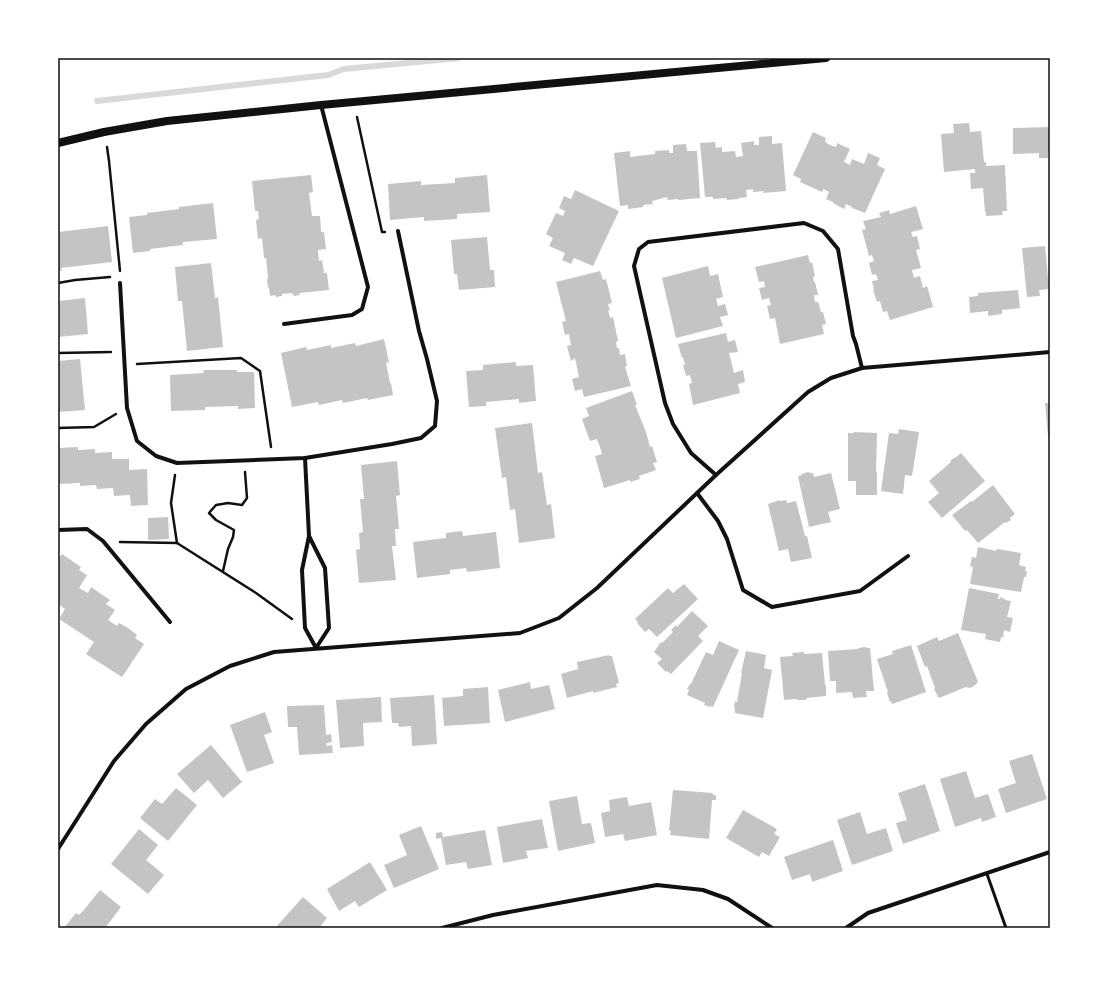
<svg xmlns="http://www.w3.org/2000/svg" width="1108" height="986" font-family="'Noto Serif',serif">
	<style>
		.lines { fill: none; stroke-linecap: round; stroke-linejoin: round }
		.stream { stroke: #d9d9d9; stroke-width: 6 }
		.building { fill: #c4c4c4 }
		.path { stroke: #111; stroke-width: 2.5 }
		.service { stroke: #111; stroke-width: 3 }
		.minor { stroke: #111; stroke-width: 4 }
		.secondary { stroke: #111; stroke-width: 8 }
		.neatline { fill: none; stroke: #111; stroke-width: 1.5 }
	</style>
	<rect width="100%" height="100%" fill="#fff"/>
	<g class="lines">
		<polyline class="stream" points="97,101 328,75 344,69 459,58"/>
	</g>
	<g class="building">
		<polygon points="969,123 970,132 981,131 984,162 986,162 986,166 1005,165 1007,211 1002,211 1003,215 986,216 986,212 985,212 983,188 971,189 970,173 975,173 975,169 944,172 941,134 954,133 953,124"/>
		<polygon points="1050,127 1050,153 1048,153 1048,158 1039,158 1039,153 1013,154 1013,128"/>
		<polygon points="813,132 826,138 825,142 830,145 836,147 837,143 850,149 844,162 850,165 852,159 864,164 868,153 880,158 877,165 885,169 865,213 852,208 852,207 846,204 844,209 833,203 833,202 826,199 829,192 823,189 822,192 800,182 801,179 793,175"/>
		<polygon points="772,136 772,144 782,143 786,191 763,193 764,191 753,192 753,189 746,190 747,197 739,198 739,199 727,200 726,198 713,199 713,197 705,197 700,143 715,142 716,148 722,147 722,152 735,151 736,157 743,156 741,143 754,141 754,145 759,145 759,137"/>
		<polygon points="686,144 687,151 697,151 700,198 678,200 678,199 668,200 667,197 652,201 653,204 643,205 643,207 628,209 628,205 620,206 614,153 630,151 630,157 655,154 655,151 669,150 669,153 673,153 673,145"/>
		<polygon points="311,175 313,192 309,193 312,216 320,216 321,232 324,232 326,249 318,250 319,261 322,260 324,273 327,273 329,290 300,293 299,295 294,296 292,293 282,294 282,296 276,297 275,295 270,296 269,288 268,287 267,280 268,278 266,258 264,258 262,238 258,239 256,220 259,219 258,211 255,211 252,181"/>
		<polygon points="487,175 490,212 457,214 457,219 424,221 424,217 390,220 388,184 421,181 421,185 455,183 455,178"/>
		<polygon points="575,190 619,211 593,266 574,258 571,264 562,260 565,253 549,246 553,238 546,234 556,213 563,216 565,211 559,208 564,196 571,199"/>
		<polygon points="213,203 217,239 183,242 183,245 150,249 150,251 133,253 129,217 147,215 147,213 179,209 179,207"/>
		<polygon points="916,206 923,229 911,232 913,237 917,236 920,249 916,250 921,268 912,270 914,278 920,276 923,288 927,286 933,307 890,320 887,311 883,312 880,301 877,302 873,290 874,290 872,281 878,280 876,274 872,275 869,263 874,261 872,255 869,256 862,230 866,229 863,221 881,217 879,213 889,210 890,214"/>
		<polygon points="108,226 112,262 61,268 62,271 58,271 58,232"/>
		<polygon points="487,237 490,270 494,270 495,287 459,290 457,274 454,274 451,240"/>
		<polygon points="1045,246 1049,289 1039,290 1040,296 1027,297 1022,248"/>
		<polygon points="808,255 810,263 812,262 815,276 813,277 814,282 815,282 818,295 814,295 815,302 818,302 821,312 823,312 826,324 822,325 824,334 780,344 775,318 770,319 767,306 771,305 769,298 762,300 759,288 765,287 764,281 759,282 755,267"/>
		<polygon points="211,263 215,298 218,297 223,347 187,351 182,301 178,301 175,267"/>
		<polygon points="708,266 710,276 718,274 723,297 716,299 718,306 725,304 728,315 720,317 723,326 676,338 662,278"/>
		<polygon points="600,271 603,280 606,279 612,303 608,304 610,311 608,310 610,318 613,317 618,341 616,342 617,348 619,348 620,355 625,354 627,366 625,367 631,386 584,397 582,389 575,391 572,379 579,377 575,358 571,361 567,346 571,345 569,334 565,335 562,322 566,321 556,282"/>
		<polygon points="1018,290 1020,308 1002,310 1002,314 988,316 988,311 970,313 969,297 978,296 978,293"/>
		<polygon points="85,298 88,334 58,337 58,301"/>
		<polygon points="726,333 728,342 735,340 738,352 729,353 734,373 743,370 745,382 738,384 740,393 693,405 689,384 692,383 690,375 686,376 683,365 685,365 683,357 682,358 678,344"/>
		<polygon points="384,339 389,362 386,363 390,383 391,383 393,395 368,400 367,398 343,403 342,400 319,405 318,402 292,407 281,353 306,347 307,350 331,345 331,348 355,343 356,346"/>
		<polygon points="80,359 85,410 58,412 58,361"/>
		<polygon points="516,362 516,366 533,365 536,401 519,403 519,399 486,402 486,406 469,407 466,371 483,370 483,365"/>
		<polygon points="203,370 237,370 237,372 254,372 255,408 238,409 238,406 205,407 205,410 171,411 170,375 204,373"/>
		<polygon points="632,391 637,405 635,405 646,432 650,447 652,446 657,462 653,463 656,470 639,476 640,479 630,482 630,480 604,488 595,456 602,454 600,447 597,439 590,441 582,419 589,416 586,408"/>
		<polygon points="1045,403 1050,403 1050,436 1048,436"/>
		<polygon points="532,423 538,473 542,472 547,505 551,504 555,538 519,543 515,509 510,510 506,477 502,478 495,428"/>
		<polygon points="899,429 919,432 912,476 905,475 903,494 881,491 889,433 898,434"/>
		<polygon points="854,432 877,433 876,472 877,472 877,495 856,495 856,481 848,481 848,433 854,433"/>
		<polygon points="78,447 78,450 95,449 95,453 112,452 112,459 129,459 129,470 147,469 148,505 131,506 130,495 114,496 113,488 97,489 96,485 80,486 80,483 58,484 58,448"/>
		<polygon points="961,453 985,481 942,518 928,502 939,493 929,481 951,462 950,461 955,457 955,458"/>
		<polygon points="397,461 400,495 396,496 399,529 395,529 396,546 392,546 396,580 359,583 356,550 360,549 359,533 363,532 360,499 364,499 361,465"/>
		<polygon points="808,472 811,473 813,473 814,477 831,473 840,509 828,512 831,522 809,527 798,476 800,476 802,474"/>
		<polygon points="993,485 1015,514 1010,518 1011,520 1006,523 1005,522 978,543 967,530 965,531 952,515 971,501 972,502"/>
		<polygon points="780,500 780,501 786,500 787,503 796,501 805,536 807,536 812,558 791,562 788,549 779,551 768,504"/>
		<polygon points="168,517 169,539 148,540 148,518"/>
		<polygon points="462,531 463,536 496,532 500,568 467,572 466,568 450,570 450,574 417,578 413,542 446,538 446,533"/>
		<polygon points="978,547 996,551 997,549 1021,553 1019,565 1026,567 1025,571 1027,571 1026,577 1024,577 1021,592 970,584 973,567 970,566 972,557 976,558"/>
		<polygon points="62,554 81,567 79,570 87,575 79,588 88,593 91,587 110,600 106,604 115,610 108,620 117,626 119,623 128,628 137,635 135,638 144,644 122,677 86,654 94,642 59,619 65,609 58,604 58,556 60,557"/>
		<polygon points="684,584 698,599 657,637 649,629 645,632 637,623 638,622 635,619 668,588 673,593"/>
		<polygon points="969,588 999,594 998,599 1000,599 1000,597 1005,599 1005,600 1011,601 1007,617 1013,618 1010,632 1004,630 1003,638 1001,637 1000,642 985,639 986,634 961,630"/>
		<polygon points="692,611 708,626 698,636 703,641 671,674 667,671 666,672 657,663 662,659 654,652 661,642 662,643 673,632 671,630 676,625 677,627"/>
		<polygon points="958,633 978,682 974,686 970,688 966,687 939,698 934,689 935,688 927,666 925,667 917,646 937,637 939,641"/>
		<polygon points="719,641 739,650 713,707 710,706 710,707 704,705 705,703 687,695 689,690 687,689 690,684 691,684 706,652 713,655"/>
		<polygon points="911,645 926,692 892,704 891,701 890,702 887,693 888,692 877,659 893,654 892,651"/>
		<polygon points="865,647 867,648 870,648 874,691 866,691 867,697 853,698 852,692 836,693 836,681 830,681 828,651 858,649 859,648"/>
		<polygon points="746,651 766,655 764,668 772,670 763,718 735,713 735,708 734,707 735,701 737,702 742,673 741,673"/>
		<polygon points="804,652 804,654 822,653 825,685 826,685 826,696 807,698 806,700 798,700 796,699 784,700 780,657 793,656 792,653"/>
		<polygon points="609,655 609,656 612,656 619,683 616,684 617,687 593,693 593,691 567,698 561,674 578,669 577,662"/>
		<polygon points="530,682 531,689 549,685 555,709 505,722 498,690"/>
		<polygon points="488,687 490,723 444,726 442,698 463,696 463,689"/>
		<polygon points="434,695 437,744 412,746 411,726 399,727 398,723 392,723 390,698"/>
		<polygon points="381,697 382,722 363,723 364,746 340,748 336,700"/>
		<polygon points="324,705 326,735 331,734 332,742 327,743 326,746 332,745 333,753 299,755 297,727 288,727 287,706"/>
		<polygon points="265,712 272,732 264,735 274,763 247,772 230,725"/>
		<polygon points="211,745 242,782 223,798 208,780 194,793 177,774"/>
		<polygon points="1032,754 1047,799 1006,813 998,789 1016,783 1009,761"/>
		<polygon points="966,771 975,798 988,794 996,817 982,822 981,818 955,827 940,779"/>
		<polygon points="925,784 940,831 903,844 896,823 907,820 898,793"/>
		<polygon points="176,788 197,805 168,841 140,818 155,799 162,804"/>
		<polygon points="673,790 713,793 713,795 716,795 716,800 712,800 709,839 670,835 671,831 669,830"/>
		<polygon points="577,796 582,824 591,823 595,843 558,851 549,801"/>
		<polygon points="627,797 629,806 651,802 657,835 625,841 623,834 605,837 601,813 610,811 609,800"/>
		<polygon points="743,810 777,829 774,834 780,837 769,856 762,852 759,857 726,838"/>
		<polygon points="860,812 867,834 886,828 893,851 852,865 837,820"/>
		<polygon points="542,819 548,848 526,851 528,858 503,863 497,827"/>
		<polygon points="421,826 439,869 394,888 384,865 407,855 399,835"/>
		<polygon points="139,829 158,845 146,860 164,875 148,894 111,864"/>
		<polygon points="485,830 492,865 468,869 466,862 446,865 441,838 436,839 436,833 442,832 443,837"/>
		<polygon points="833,840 843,871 812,882 810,874 792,880 784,857"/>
		<polygon points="370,862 387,890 359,907 355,901 339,911 327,889"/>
		<polygon points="100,890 121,907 105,928 64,928 76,913 79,915 83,911"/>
		<polygon points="303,897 327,918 319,928 278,928 276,927"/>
	</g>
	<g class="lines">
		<g class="path">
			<polyline points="357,117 382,232 385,232"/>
			<polyline points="107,147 109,161 120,271"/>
			<polyline points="58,283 75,280 110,277"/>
			<polyline points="58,353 111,352"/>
			<polyline points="137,364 241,358 260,371 271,447"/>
			<polyline points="58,428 94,427 116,414"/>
			<polyline points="175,475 171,503 177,543"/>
			<polyline points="120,542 177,543 256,593 292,619"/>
			<polyline points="223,571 228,549 233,537 234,530 216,520 209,513 216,505 228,503 242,505 247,498 245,472"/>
		</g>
		<polyline class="service" points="987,874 1006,928"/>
		<g class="minor">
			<polyline points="120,283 127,408 137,441 156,456 177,463 305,458 392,444 421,438 435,426 437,401 427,359 419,331 398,231"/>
			<polyline points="284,324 352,315 362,309 368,287 321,105"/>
			<polyline points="305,458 309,536"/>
			<polyline points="716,475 691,453 673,424 665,403 634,266 639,249 648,242 804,223 823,231 838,249 853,336 856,344 862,368"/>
			<polyline points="697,493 718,521 727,539 743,590 772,607 860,591 908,556"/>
			<polyline points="58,530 87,529 103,541 170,622"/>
			<polygon points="309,536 325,568 329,628 316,648 305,628 302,570"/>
			<polyline points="58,849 114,761 146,724 186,689 230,666 274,652 520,633 559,618 597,588 716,475 808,392 831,378 862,368 1050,352"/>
			<polyline points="442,928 493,915 657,885 703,890 728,899 772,928"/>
			<polyline points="846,928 868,913 1050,852"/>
		</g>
		<polyline class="secondary" points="58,143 104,132 167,121 321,105 826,58"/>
	</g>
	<rect width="1108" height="986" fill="none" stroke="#ffffff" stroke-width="118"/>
	<rect x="59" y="59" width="990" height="868" class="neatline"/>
</svg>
